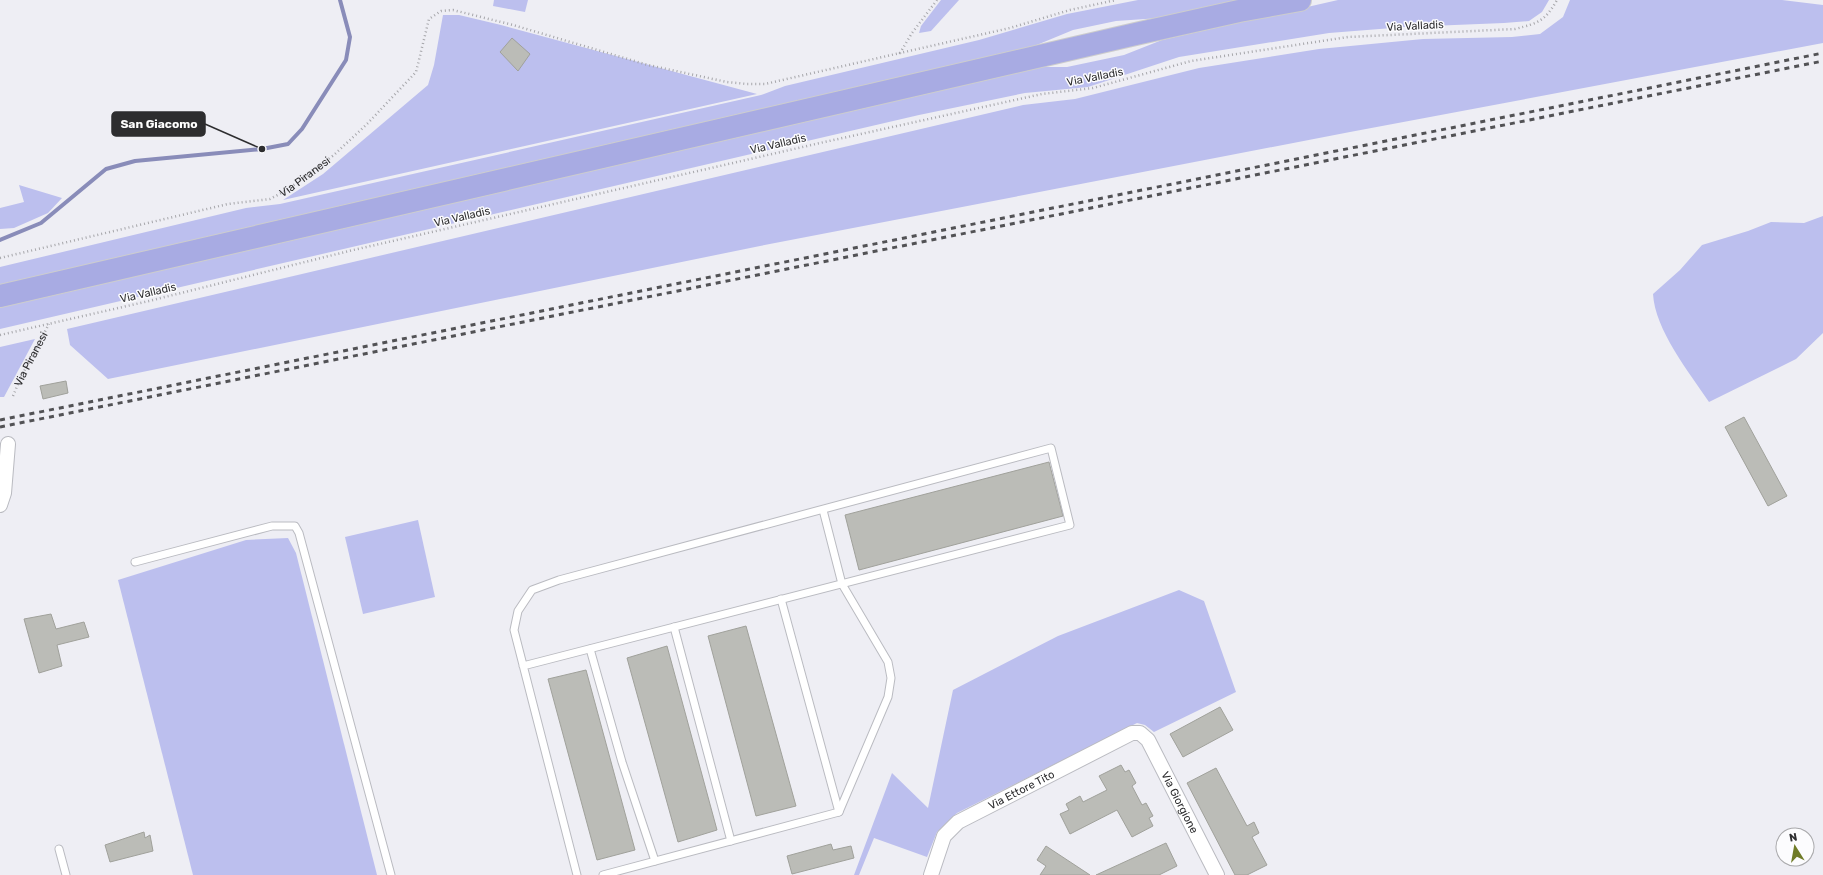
<svg xmlns="http://www.w3.org/2000/svg" width="1823" height="875" font-family="Rubik,sans-serif">
	<style>
		.green { fill: #bcbfee }
		.lines { fill: none; stroke-linecap: round; stroke-linejoin: round }
		.stream { stroke: #898cb9; stroke-width: 4 }
		.building { fill: #bbbcb7; stroke: #a0a19b }
		.service-casing { stroke: #babbc1; stroke-width: 9 }
		.minor-casing { stroke: #babbc1; stroke-width: 16 }
		.trunk-casing { stroke: #cdcdcd; stroke-width: 24 }
		.path { stroke: #a6a6aa; stroke-width: 2.5; stroke-dasharray: 1 3; stroke-linecap: butt }
		.service { stroke: #fff; stroke-width: 7 }
		.minor { stroke: #fff; stroke-width: 14 }
		.trunk { stroke: #a8abe3; stroke-width: 22 }
		.rail { stroke: #525255; stroke-width: 3; stroke-dasharray: 5 5; stroke-linecap: butt }
		.labels { text-anchor: middle; dominant-baseline: central; stroke-width: 3; stroke-linejoin: round; paint-order: stroke }
		.street-label { font-size: 11px; fill: #2d2d2f; stroke: #fcfcfe }
		.leader { fill: none; stroke: #2d2d2f; stroke-width: 1.5 }
		.callout-dot { fill: #2d2d2f; stroke: #fcfcfe; stroke-width: 1.5 }
		.callout { fill: #2d2d2f; stroke: #2d2d2f; stroke-width: 1.5 }
		.callout-label { font-size: 12px; text-anchor: middle; font-weight: bold; fill: #fff }
	</style>
	<rect width="100%" height="100%" fill="#eeeef4"/>
	<g class="green">
		<polygon points="494,0 528,0 525,12 493,6"/>
		<polygon points="941,0 959,0 931,31 919,33 921,26"/>
		<polygon points="1138,0 1244,0 1160,18 1116,21 1073,30 1027,49 0,285 0,267 246,208 280,204 761,95 785,86 979,40 1067,14"/>
		<polygon points="1338,0 1549,0 1542,12 1529,21 1504,23 1405,27 1329,33 1179,57 1088,87 1025,93 919,115 0,329 0,304 1037,67 1067,67 1124,55 1162,40"/>
		<polygon points="1570,0 1782,0 1823,5 1823,43 1350,132 760,246 108,379 70,345 67,329 1023,105 1075,99 1199,68 1319,49 1423,39 1512,37 1540,34 1563,17"/>
		<polygon points="443,15 459,15 501,25 757,94 283,200 323,174 428,85 434,65"/>
		<polygon points="19,185 62,198 48,213 14,228 0,229 0,208 24,202"/>
		<path d="M1823,216V333L1796,359L1709,402C1689,372 1655,330 1653,294L1680,270L1702,245L1748,231L1771,222L1804,223Z"/>
		<polygon points="35,339 4,397 0,397 0,347"/>
		<polygon points="418,520 435,597 363,614 345,537"/>
		<polygon points="288,538 296,553 377,875 193,875 118,580 246,540"/>
		<polygon points="1179,590 1204,601 1236,692 1154,732 1145,725 1137,723 957,813 937,832 927,857 874,838 859,875 854,875 892,773 928,808 953,690 1058,636"/>
	</g>
	<g class="lines">
		<polyline class="stream" points="0,240 41,223 106,169 135,161 262,149 288,144 302,129 346,60 350,37 340,0"/>
	</g>
	<g class="building">
		<polygon points="512,38 530,54 518,71 500,52"/>
		<polygon points="66,381 68,393 43,399 40,386"/>
		<polygon points="1744,417 1787,496 1768,506 1725,427"/>
		<polygon points="1049,462 1063,516 859,570 845,515"/>
		<polygon points="51,614 56,629 84,622 89,637 57,645 62,666 39,673 24,619"/>
		<polygon points="746,626 796,806 756,816 708,636"/>
		<polygon points="667,646 717,830 678,842 627,658"/>
		<polygon points="586,670 635,850 597,860 548,679"/>
		<polygon points="1220,707 1233,730 1183,757 1170,734"/>
		<polygon points="1121,765 1125,772 1129,770 1136,783 1132,786 1142,805 1146,803 1153,816 1149,818 1153,826 1132,837 1117,810 1070,834 1060,814 1069,810 1066,804 1080,796 1083,802 1107,790 1099,776"/>
		<polygon points="1216,768 1247,826 1254,822 1259,833 1252,837 1267,865 1247,875 1235,875 1187,783"/>
		<polygon points="144,832 145,838 150,835 153,851 110,862 105,845"/>
		<polygon points="1166,843 1177,866 1159,875 1096,875"/>
		<polygon points="831,844 833,850 851,846 854,858 792,874 787,856"/>
		<polygon points="1046,846 1052,850 1090,875 1040,875 1046,866 1037,860"/>
	</g>
	<g class="lines">
		<g class="service-casing">
			<g id="service">
				<polyline points="135,562 272,526 295,526 299,533 391,875"/>
				<polyline points="781,599 839,812"/>
				<polyline points="674,627 731,841"/>
				<polyline points="590,649 622,762 655,861"/>
				<polyline points="523,666 1070,525 1051,448 559,580 532,590 518,611 514,630 577,875"/>
				<polyline points="59,849 66,875"/>
				<polyline points="603,875 839,812 888,697 891,678 888,662 842,584 823,510"/>
			</g>
		</g>
		<g class="minor-casing">
			<g id="minor">
				<polyline points="0,505 4,493 8,444"/>
				<path id="s3" d="M931,875L944,836L958,822L1132,733H1140L1148,740L1217,875"/>
			</g>
		</g>
		<g class="trunk-casing">
			<polyline id="trunk" points="0,296 1140,33 1239,11 1300,0"/>
		</g>
		<g class="path">
			<polyline points="937,0 912,33 900,53 1010,28 1070,10 1116,0"/>
			<path id="s1" d="M0,258L228,204L270,199L287,190L334,155L368,123L416,72L429,19L441,11L453,10L513,25L648,65L727,82L747,84H765L900,53"/>
			<path d="M0,335L149,301L349,251L820,143L1042,94L1093,88L1191,61L1348,37L1515,29C1539,23 1545,21 1557,0"/>
			<path id="s2" d="M13,396L21,377L49,324"/>
		</g>
		<use href="#service" class="service"/>
		<use href="#minor" class="minor"/>
		<use href="#trunk" class="trunk"/>
		<g class="rail">
			<polyline points="0,420 1823,53"/>
			<polyline points="0,427 1823,61"/>
		</g>
	</g>
	<g class="labels">
		<g class="street-label">
			<text transform="translate(1415 26) rotate(-3)">Via Valladis</text>
			<text transform="translate(1095 77) rotate(-11)">Via Valladis</text>
			<text transform="translate(778 144) rotate(-13)">Via Valladis</text>
			<text stroke="none"><textPath href="#s1" startOffset="318">Via Piranesi</textPath></text>
			<text transform="translate(462 217) rotate(-13)">Via Valladis</text>
			<text transform="translate(148 293) rotate(-13)">Via Valladis</text>
			<text stroke="none"><textPath href="#s2" startOffset="41">Via Piranesi</textPath></text>
			<text stroke="none"><textPath href="#s3" startOffset="132">Via Ettore Tito</textPath></text>
			<text stroke="none"><textPath href="#s3" startOffset="345">Via Giorgione</textPath></text>
		</g>
	</g>
	<path class="leader" d="M262 149L205 124"/>
	<circle class="callout-dot" cx="262" cy="149" r="4"/>
	<rect class="callout" x="112" y="112" width="93" height="24" rx="4"/>
	<g class="callout-label">
		<text x="159" y="128">San Giacomo</text>
	</g>
	<g transform="translate(1795 847) rotate(349)"><circle r="19" fill="#fcfcfe" stroke="#a9a9ab"/>
	<path d="M0-3L7 15L0 10L-7 15Z" fill="#6f7b27"/>
	<text y="-6" font-size="11" font-weight="bold" text-anchor="middle" fill="#2d2d2f">N</text>
	</g>
</svg>
